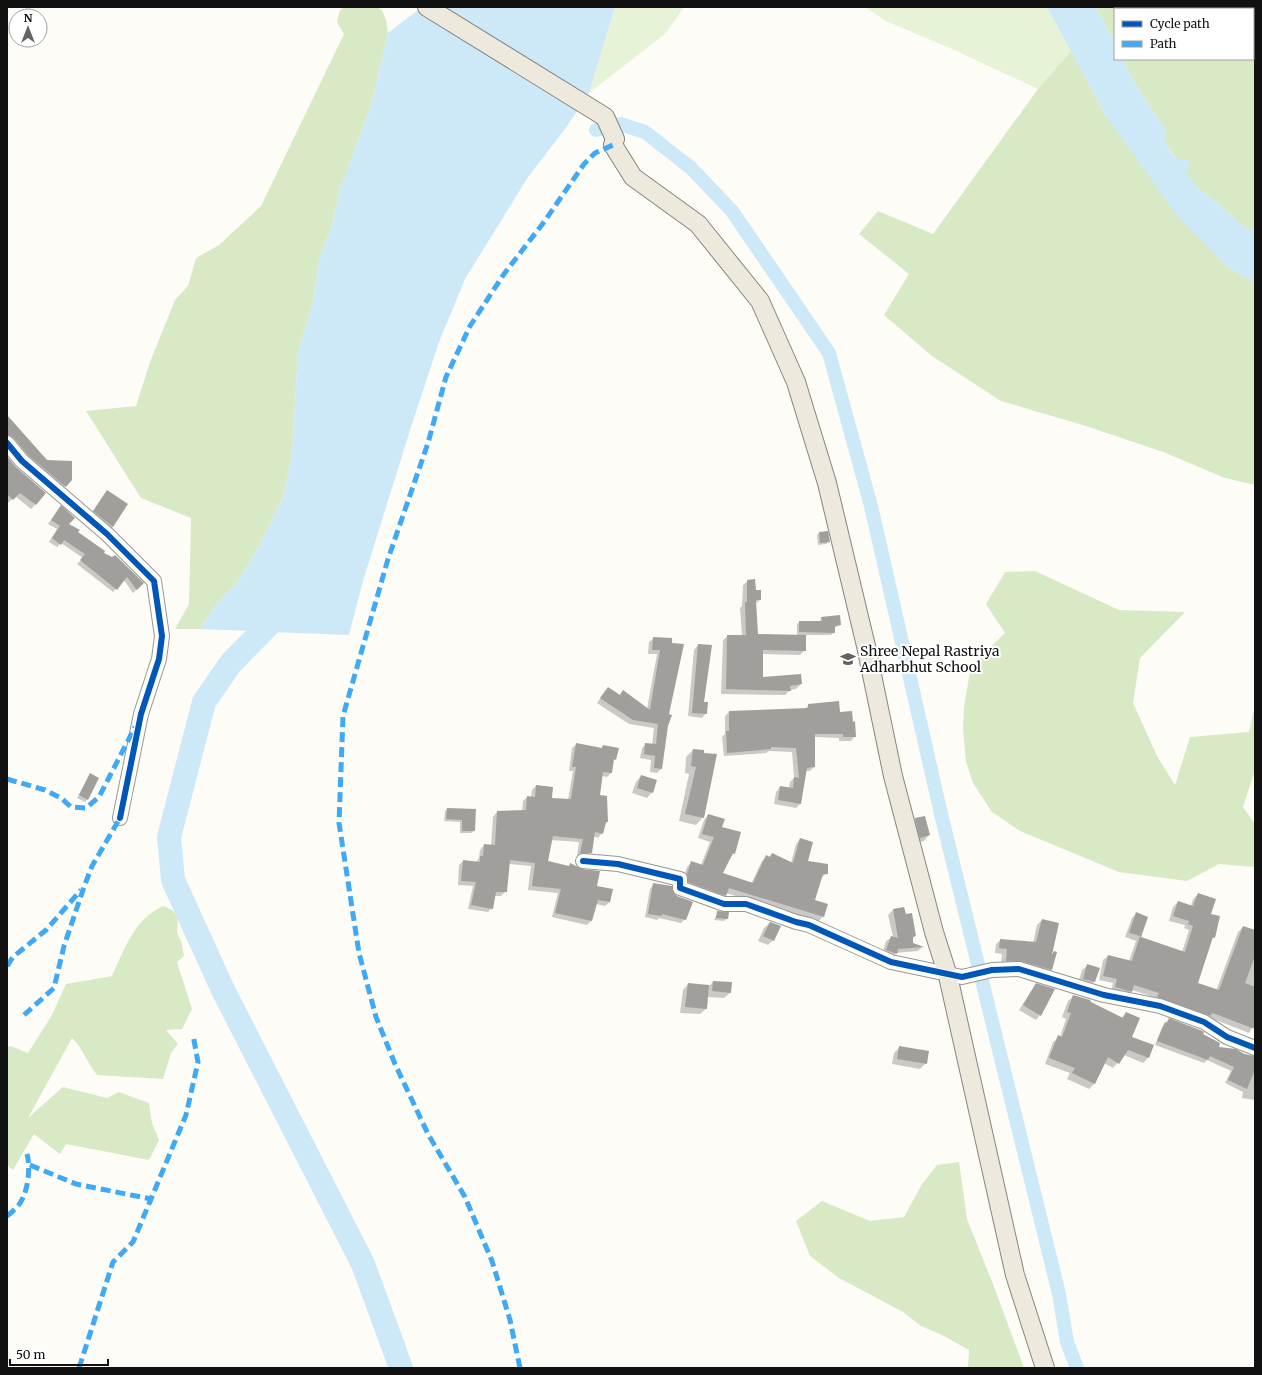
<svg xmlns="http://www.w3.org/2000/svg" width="1262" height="1375" font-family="Merriweather,serif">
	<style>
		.green { fill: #e7f3d7 }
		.forest { fill: #d8eac5 }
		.water { fill: #cde8f7 }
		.shadow { fill: #0003 }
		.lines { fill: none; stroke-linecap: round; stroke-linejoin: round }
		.canal { stroke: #cde8f7; stroke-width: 14 }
		.river { stroke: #cde8f7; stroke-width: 24 }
		.building { fill: #a19f9c }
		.minor-casing { stroke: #979795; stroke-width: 16 }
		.major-casing { stroke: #858482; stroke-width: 20 }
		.minor { stroke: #fffffe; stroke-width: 14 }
		.major { stroke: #ede9dc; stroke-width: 18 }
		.quiet { stroke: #3fa9f5; stroke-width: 5; stroke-dasharray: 10 5; stroke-linecap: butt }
		.cycleway-casing { stroke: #fff; stroke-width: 8 }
		.cycleway { stroke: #0057b8; stroke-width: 6 }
		.labels { text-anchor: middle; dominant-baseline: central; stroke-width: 4; stroke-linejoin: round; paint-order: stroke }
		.poi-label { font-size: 14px; fill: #111; stroke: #fff; text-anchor: start }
	</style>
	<rect width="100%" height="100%" fill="#fdfcf7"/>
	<g class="green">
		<polygon points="615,7 684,7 666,33 589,93"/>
		<polygon points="865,7 1047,7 1071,51 1038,89 952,49 886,21"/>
	</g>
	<g class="forest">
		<polygon points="345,7 377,7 382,10 386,20 388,33 371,107 341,186 332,225 319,261 313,302 298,352 292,455 283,498 260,545 237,583 216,605 200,629 175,629 189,604 191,518 141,498 86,411 136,406 150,362 175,300 188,286 196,258 219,245 261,206 344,34 337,22 340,10"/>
		<polygon points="1096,7 1255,7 1255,231 1243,226 1219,204 1196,187 1165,143 1165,130 1133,80 1123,59 1253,59 1253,9 1115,9 1115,43"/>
		<polygon points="1071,51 1106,116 1227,267 1255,282 1255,485 1225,478 1163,452 1083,425 1001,401 932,356 884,315 909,274 859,234 878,211 933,234 1038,89"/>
		<polygon points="1035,571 1119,610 1185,612 1140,658 1133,703 1157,756 1175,785 1190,737 1249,732 1255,705 1255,770 1243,807 1255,824 1255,867 1219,864 1187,881 1119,872 1020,831 992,812 973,783 966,762 963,728 964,706 971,666 1005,633 986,604 1005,572"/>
		<path d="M163,906L172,910L178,918L177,933L181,941L184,956L177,962L192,1009L182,1029L166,1030L178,1044L171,1053L163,1079L97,1075C87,1062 83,1049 72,1038L28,1118L63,1087L107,1098L119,1092L149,1103L152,1123L159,1140L149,1160L66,1144L60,1154L34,1134L13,1170L7,1165V1047L10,1046L28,1053L52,1015L66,984L112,976C124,950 135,918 163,906Z"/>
		<polygon points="959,1162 967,1219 993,1284 1024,1368 968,1368 969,1350 942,1335 921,1326 903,1312 839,1278 810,1256 796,1221 822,1201 870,1221 904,1217 922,1184 937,1165"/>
	</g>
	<g class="water">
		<polygon points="422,7 615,7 589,93 565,129 528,177 465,279 439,342 411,427 363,581 349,635 200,629 216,605 237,583 260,545 283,498 292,455 298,352 313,302 319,261 332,225 341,186 371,107 388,33"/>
		<polygon points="1047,7 1096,7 1115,43 1115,59 1123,59 1133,80 1165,130 1165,143 1175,158 1191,161 1186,172 1196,187 1219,204 1243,226 1255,231 1255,282 1227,267 1179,218 1106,116"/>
	</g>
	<g class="shadow">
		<polygon points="7,417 47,461 71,479 61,490 7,440"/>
		<polygon points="7,465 35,505 31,509 15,496 8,503 7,502"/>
		<polygon points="107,491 113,527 107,532 89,517"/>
		<polygon points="61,507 68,524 77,533 143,583 133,593 124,580 113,592 77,564 83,558 61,543 57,547 49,542 57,529 48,524"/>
		<polygon points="819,533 829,542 826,544 818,545 817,535"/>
		<polygon points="748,581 760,600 755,604 757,635 797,636 797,624 800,622 819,622 822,618 840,625 834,628 834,632 831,635 805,635 805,650 800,655 762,654 762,678 801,684 796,689 790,690 785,695 721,694 723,640 728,636 742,636 740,608 742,606 743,585"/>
		<polygon points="654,638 671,644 667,726 661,769 657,773 650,772 651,760 640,758 642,748 646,744 652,745 654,728 629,724 597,703 604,693 619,696 623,691 647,709 657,654 648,654 649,642"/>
		<polygon points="698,645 703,703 706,713 702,718 688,716 694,650"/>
		<polygon points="809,705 839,713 855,736 851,741 839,741 839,738 814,737 814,767 810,771 805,771 800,804 796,808 774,804 776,792 780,787 789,789 790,782 794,778 792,752 769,751 766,753 724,756 722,737 725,734 725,716 729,712 805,709"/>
		<polygon points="577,744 601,749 603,746 615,759 612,762 611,773 607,777 601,776 598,796 607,821 602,833 598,838 593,836 591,853 587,857 577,857 579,842 551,840 547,861 568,867 571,864 596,887 612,890 610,902 605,906 596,904 591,921 587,925 552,917 558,893 528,890 531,866 509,864 505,892 501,896 494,896 492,908 488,912 468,909 473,886 458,885 459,865 463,861 476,862 479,858 480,850 484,845 491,846 493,817 497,812 522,812 523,801 527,797 531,797 532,790 536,786 552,788 551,799 568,800 573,771 569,771 572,748"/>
		<polygon points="693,750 703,751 703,817 696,825 679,821 689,774 685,773 686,757"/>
		<polygon points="90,775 87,799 85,802 77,798"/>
		<polygon points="641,776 652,792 647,798 632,793 636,782"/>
		<polygon points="447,809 475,810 474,831 471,833 460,833 460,822 444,821 445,811"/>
		<polygon points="708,815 721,827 734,853 730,858 722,874 751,884 762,861 767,857 769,857 773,854 791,863 796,844 800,839 807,862 827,873 821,878 814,900 823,916 819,921 726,893 720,900 684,886 683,880 687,867 692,862 701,865 710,842 698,838 704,820"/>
		<polygon points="916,819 929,835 924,841 915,843 910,825"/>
		<polygon points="654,884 685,919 681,923 659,918 657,920 645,917 650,889"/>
		<polygon points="1198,894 1210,915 1214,937 1211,940 1197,984 1216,991 1238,932 1243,927 1255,931 1255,1023 1249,1033 1213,1019 1153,1001 1154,997 1132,990 1127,996 1111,992 1113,983 1099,980 1103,960 1108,956 1129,961 1136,941 1125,937 1132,918 1136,914 1147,917 1140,937 1182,952 1189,930 1184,928 1185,925 1169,921 1173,907 1178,902 1191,906 1193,899"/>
		<polygon points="904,908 905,915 915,936 912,939 912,944 922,947 918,951 896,953 891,959 882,955 886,941 893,937 888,915 893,910"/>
		<polygon points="718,912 727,919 724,921 714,920"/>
		<polygon points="1042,920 1051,956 1054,952 1051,970 1047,975 1001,965 1002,954 995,953 996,944 1001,940 1033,943 1037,925"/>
		<polygon points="770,923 773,940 768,945 758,941 764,928"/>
		<polygon points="1088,965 1094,982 1089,987 1078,984 1082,970"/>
		<polygon points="713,982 730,993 724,998 707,997 706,1009 700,1014 680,1013 683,990 688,984 709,986"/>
		<polygon points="1036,984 1040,1015 1036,1020 1019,1010"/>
		<polygon points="1074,996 1121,1018 1126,1013 1130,1037 1148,1058 1143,1063 1124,1055 1113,1068 1104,1063 1094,1084 1089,1089 1067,1079 1070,1073 1045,1064 1053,1042 1060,1037 1066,1019 1062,1017 1068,1001"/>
		<polygon points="1169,1019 1207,1038 1217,1047 1235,1050 1255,1058 1255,1100 1242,1098 1243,1092 1225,1083 1231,1071 1207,1060 1204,1063 1155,1045 1162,1027"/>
		<polygon points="900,1047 926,1063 920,1069 892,1064 894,1053"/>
	</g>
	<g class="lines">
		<polyline class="canal" points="596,130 620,124 645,132 691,168 732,211 829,353 871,506 941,814 1059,1294 1067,1342 1077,1368"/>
		<polyline class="river" points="284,609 231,663 204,702 169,837 173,880 223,990 363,1264 401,1368"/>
	</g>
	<g class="building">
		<polygon points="7,415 47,460 72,461 72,480 66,487 28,455 13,437 7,435"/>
		<polygon points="7,456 16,467 46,493 36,505 20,493 13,500 7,494"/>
		<polygon points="107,490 128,504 113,527 93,511"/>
		<polygon points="61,505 75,518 69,524 80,530 78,532 105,551 104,553 112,557 115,555 144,583 137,590 127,577 117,590 80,560 85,554 64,540 61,545 52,538 60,526 51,520"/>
		<polygon points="828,531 830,542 820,543 819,532"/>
		<polygon points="755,579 756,590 761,590 761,600 756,600 758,634 806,635 806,651 763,650 763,677 801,674 802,684 790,686 791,691 726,689 727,635 746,635 745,602 747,602 747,580"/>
		<polygon points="840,615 841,625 835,626 835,633 799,632 799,621 822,621 821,617"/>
		<polygon points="653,637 672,638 672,643 684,644 669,714 672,715 668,726 662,769 654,768 655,756 644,754 645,743 656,744 658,724 633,720 600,698 608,687 620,695 623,690 650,710 660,650 652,650"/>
		<polygon points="698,644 712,645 704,702 708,702 707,714 692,713"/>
		<polygon points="839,701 840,712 852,711 853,722 855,721 856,737 843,737 843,734 815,734 815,767 807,768 801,804 778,800 780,786 793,788 794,777 799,778 796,748 771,747 771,749 727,753 726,731 729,731 729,711 808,708 808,704"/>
		<polygon points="576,743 602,748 603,745 619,748 616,760 614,759 612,773 603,772 600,795 607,796 608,822 606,822 603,834 595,832 592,853 580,853 583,839 553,836 548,861 569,866 570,863 582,869 600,871 597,886 613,889 610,902 598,900 592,921 555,913 561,889 532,886 535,863 510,860 507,892 496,892 493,909 471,905 476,882 461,881 463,860 480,862 480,856 483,856 484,844 495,845 497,811 526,810 527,796 535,797 536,785 553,787 552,798 571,799 576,767 572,767"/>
		<polygon points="693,749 704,750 704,753 717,754 704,818 685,814 696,767 691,766"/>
		<polygon points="90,773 99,778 88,800 79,795"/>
		<polygon points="641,775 657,780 653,793 637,788"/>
		<polygon points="447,808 476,809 475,831 462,831 462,820 446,819"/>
		<polygon points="708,814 725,819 722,827 741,832 735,854 733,853 723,873 753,883 766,855 770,857 772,853 793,863 800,838 813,842 808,861 828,864 828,874 823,874 815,900 828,904 824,917 729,888 726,896 688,882 687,874 691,861 703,865 714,837 702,834"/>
		<polygon points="925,816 930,835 920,838 915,818"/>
		<polygon points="653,883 672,886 673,892 677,896 693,902 686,920 662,914 662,916 648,914"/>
		<polygon points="1198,893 1216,899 1211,914 1220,916 1215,938 1213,937 1198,983 1219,990 1243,926 1255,930 1255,956 1245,983 1255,987 1255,1029 1218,1015 1212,1013 1211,1016 1157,997 1159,993 1134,985 1132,992 1115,987 1117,979 1103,976 1108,955 1132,961 1140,936 1129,933 1136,912 1148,917 1141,937 1185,952 1193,926 1188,924 1189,921 1173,916 1178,901 1193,906"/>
		<polygon points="904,907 906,914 912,913 916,936 913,937 913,943 924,947 898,949 897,954 886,950 891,936 898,938 893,909"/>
		<polygon points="717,911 729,912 728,919 716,918"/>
		<polygon points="1042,919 1059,923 1052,955 1054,951 1057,952 1052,970 1021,961 1006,961 1007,949 999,948 1000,939 1036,942"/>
		<polygon points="770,922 781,926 774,941 763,936"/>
		<polygon points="1087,964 1100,968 1095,982 1083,979"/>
		<polygon points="713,981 732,982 731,993 712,991"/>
		<polygon points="688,983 709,985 707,1009 685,1007"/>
		<polygon points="1036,983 1055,989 1041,1016 1023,1005"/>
		<polygon points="1073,995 1090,1000 1091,1002 1123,1018 1126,1012 1140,1018 1132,1037 1154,1045 1149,1058 1128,1050 1119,1064 1108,1057 1095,1084 1072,1073 1075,1068 1049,1058 1058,1035 1062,1037 1071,1013 1067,1012"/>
		<polygon points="1169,1018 1200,1030 1204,1032 1203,1034 1220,1043 1219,1047 1236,1049 1244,1054 1255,1056 1255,1070 1247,1089 1228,1080 1234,1067 1210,1056 1208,1060 1157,1041 1165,1022 1167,1023"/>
		<polygon points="899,1046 929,1051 927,1064 897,1059"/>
	</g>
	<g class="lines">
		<g class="minor-casing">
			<g id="minor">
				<polyline points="7,443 22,461 107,534 154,581 162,636 159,659 141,714 120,818"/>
				<polyline points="583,861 618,864 680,879 680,888 724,904 746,904 796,922 809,925 891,962 962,977 992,970 1019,969 1104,995 1160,1006 1204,1022 1227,1037 1255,1048"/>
			</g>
		</g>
		<g class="major-casing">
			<polyline id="major" points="427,7 605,117 615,139 613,145 633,177 698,224 760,301 796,382 827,483 866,646 893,776 934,932 948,976 1015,1275 1045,1368"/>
		</g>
		<use href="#minor" class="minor"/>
		<use href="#major" class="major"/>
		<g class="quiet">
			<polyline points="7,779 45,790 61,798 71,807 86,808 99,797 135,727"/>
			<polyline points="7,966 13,957 46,930 81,890"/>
			<polyline points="24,1015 54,988 64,946 84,887 92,866 120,818"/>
			<polyline points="30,1165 76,1184 151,1199 186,1115 198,1062 193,1035"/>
			<path d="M7,1216C11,1213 15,1209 18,1206C28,1194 31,1168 27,1154"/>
			<polyline points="79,1368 113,1262 133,1242 151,1199"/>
			<polyline points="520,1368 510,1320 492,1261 465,1197 428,1134 395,1064 376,1017 359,953 339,823 343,716 388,559 428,443 446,377 470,326 504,274 544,222 584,164 595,153 613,145"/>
		</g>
		<g class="cycleway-casing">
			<g id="cycleway">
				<polyline points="7,443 22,461 107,534 154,581 162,636 159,659 141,714 120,818"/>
				<polyline points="583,861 618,864 680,879 680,888 724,904 746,904 796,922 809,925 891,962 962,977 992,970 1019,969 1104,995 1160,1006 1204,1022 1227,1037 1255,1048"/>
			</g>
		</g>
		<use href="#cycleway" class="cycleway"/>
	</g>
	<defs>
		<g id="school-bare" transform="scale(1.2)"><path d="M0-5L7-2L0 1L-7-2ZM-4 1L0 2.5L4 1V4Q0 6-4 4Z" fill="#646362" stroke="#fff" stroke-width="2.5" paint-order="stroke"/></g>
	</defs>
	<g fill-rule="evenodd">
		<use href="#school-bare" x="848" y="659"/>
	</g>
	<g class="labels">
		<g class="poi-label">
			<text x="860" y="651">Shree Nepal Rastriya<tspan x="860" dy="16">Adharbhut School</tspan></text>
		</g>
	</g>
	<rect width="1262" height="1375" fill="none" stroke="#111111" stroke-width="16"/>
	<rect x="1114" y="8" width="140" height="52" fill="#ffffff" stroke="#a0a0a0"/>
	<rect x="1122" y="21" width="20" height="6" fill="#0057b8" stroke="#a0a0a0"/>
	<text x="1150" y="28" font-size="12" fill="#111111">Cycle path</text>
	<rect x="1122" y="41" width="20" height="6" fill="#3fa9f5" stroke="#a0a0a0"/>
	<text x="1150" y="48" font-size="12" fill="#111111">Path</text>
	<g transform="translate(28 28)"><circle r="19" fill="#ffffff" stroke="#a0a0a0"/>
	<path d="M0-3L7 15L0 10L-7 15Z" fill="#646362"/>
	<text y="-6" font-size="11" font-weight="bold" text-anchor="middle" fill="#111111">N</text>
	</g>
	<path d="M10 1359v6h98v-6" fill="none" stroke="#111111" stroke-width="2"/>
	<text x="16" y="1359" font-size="12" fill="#111111" stroke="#ffffff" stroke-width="3" paint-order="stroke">50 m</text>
</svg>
